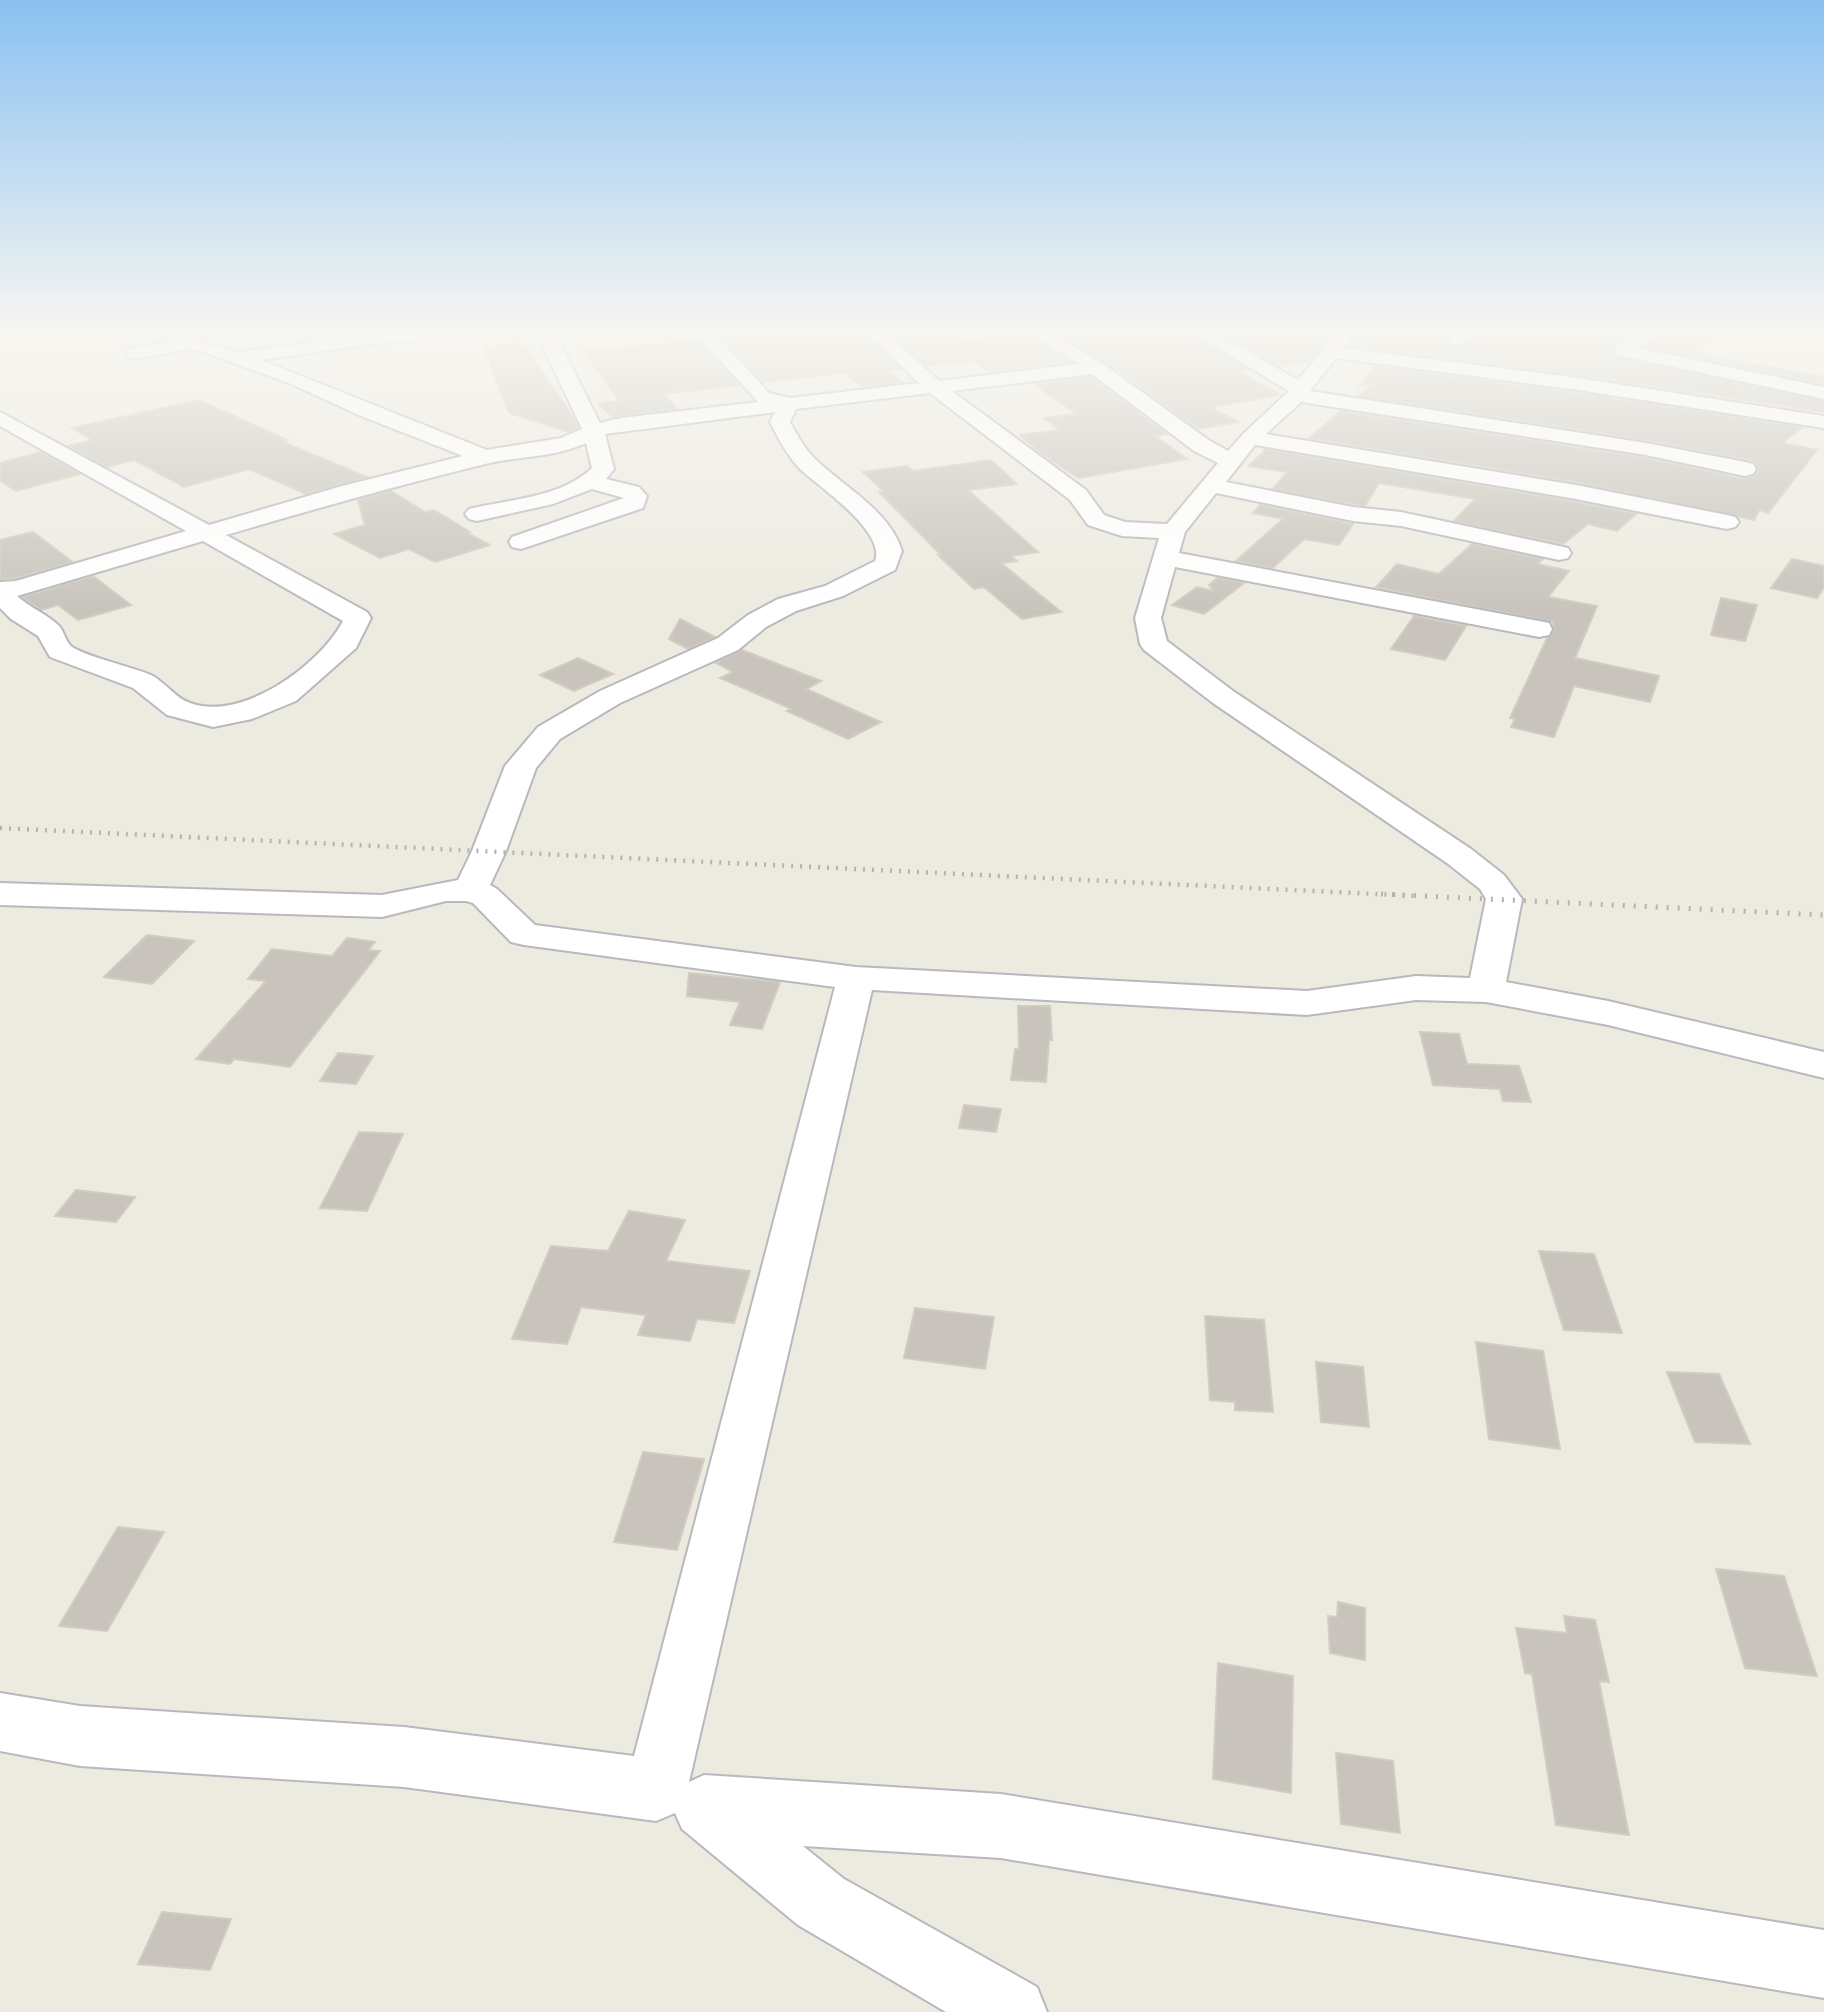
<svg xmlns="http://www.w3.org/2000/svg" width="1824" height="2012" font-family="'Source Sans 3',sans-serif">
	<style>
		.building { fill: #c8c4bd; stroke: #d2ccbe; stroke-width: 2 }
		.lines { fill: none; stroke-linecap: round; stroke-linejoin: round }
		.minor-casing { stroke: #b6b9be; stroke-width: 4 }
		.minor { fill: #fff; fill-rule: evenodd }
		.rail-far1 { stroke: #b2b3b3; stroke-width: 4.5; stroke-dasharray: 2 7; stroke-linecap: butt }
		.rail { stroke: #b2b3b3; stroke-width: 5; stroke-dasharray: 2 9; stroke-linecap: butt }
	</style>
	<rect width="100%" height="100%" fill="#edeae0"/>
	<g class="building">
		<polygon points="732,330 839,330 839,336 864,334 901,369 888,370 902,382 863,387 845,373 763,382 721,337 736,335"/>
		<polygon points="904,330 947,330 961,341 1028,334 1071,362 988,371 974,361 926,366 889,331"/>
		<polygon points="1066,330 1185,330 1250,370 1239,372 1281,395 1210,407 1239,422 1197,429 1105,362 1055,331"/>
		<polygon points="1214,330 1336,330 1309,362 1279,366"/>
		<polygon points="1360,330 1457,330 1446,339 1452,346 1465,345 1487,330 1639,330 1616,343 1613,350 1616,357 1824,401 1824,412 1578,375 1348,346"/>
		<polygon points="1670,330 1731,330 1691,351 1711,355 1709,356 1824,377 1824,384 1644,347"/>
		<polygon points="698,339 739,385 664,394 677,409 612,417 598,403 619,401 584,351"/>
		<polygon points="521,341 574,418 578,428 568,432 509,413 484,348"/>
		<polygon points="1375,366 1578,393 1803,427 1782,443 1817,450 1768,513 1759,510 1754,520 1576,482 1309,438 1341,411 1646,458 1744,479 1754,477 1758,470 1754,461 1646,440 1359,396 1372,385 1359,386"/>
		<polygon points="1091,377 1167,434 1155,436 1187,459 1079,478 1043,455 1020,435 1060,430 1044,418 1077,414 1034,384"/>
		<polygon points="199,400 287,440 283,442 367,477 306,494 249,469 184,487 134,460 107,467 68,446 92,440 72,428"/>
		<polygon points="1266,449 1576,502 1636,514 1617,531 1588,524 1563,544 1454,521 1475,499 1379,483 1365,506 1273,489 1287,472 1249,466"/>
		<polygon points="41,452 80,474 16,491 0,481 0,463"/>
		<polygon points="991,460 1017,484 968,490 1038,552 1011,556 1017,561 1001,563 1061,612 1022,619 984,587 974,589 938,555 941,555 879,492 883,491 863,472 907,466 913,471"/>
		<polygon points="391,491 425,512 434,510 470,532 467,533 490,545 435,562 409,549 380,558 334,534 365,525 358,500"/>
		<polygon points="1260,505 1352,524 1353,524 1339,545 1304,539 1273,568 1236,561 1283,519 1253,513"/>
		<polygon points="33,532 73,562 16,578 0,579 0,540"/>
		<polygon points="1472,544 1543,559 1537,564 1569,571 1548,597 1597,606 1575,658 1659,676 1650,702 1574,686 1554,737 1511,727 1515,719 1510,718 1547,638 1554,630 1553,622 1376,587 1397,564 1439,574"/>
		<polygon points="1792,559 1824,566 1824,587 1817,598 1771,588"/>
		<polygon points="93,576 131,605 78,620 58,605 41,610 22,597"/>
		<polygon points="1217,578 1244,583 1204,614 1172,605 1197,587 1214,591 1209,585"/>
		<polygon points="1721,598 1757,605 1745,641 1711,635"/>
		<polygon points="1414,616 1466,626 1445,660 1391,649"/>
		<polygon points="680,619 715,637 688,649 669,639"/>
		<polygon points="742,650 821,681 806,689 881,722 848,739 787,711 792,709 720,678 733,672 716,663"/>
		<polygon points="578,658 613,674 574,691 540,675"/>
		<polygon points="147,935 194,941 152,984 104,977"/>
		<polygon points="347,938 375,942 368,950 380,951 290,1067 234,1059 230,1064 196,1059 266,981 248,979 272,949 332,956"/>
		<polygon points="689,973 780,982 762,1029 730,1025 740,1002 687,996"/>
		<polygon points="1018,1006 1050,1006 1052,1040 1049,1040 1046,1082 1011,1080 1015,1049 1019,1049"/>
		<polygon points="1420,1032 1459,1034 1467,1064 1519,1066 1531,1102 1503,1101 1500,1089 1433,1085"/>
		<polygon points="338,1053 373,1056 356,1084 320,1081"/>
		<polygon points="964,1105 1001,1109 996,1132 959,1128"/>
		<polygon points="359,1132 403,1134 367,1211 320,1208"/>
		<polygon points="76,1190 135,1197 116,1222 55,1216"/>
		<polygon points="629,1211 685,1220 666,1261 750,1271 734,1323 697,1319 690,1341 638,1335 646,1315 581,1307 567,1344 512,1339 551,1246 608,1251"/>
		<polygon points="1539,1251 1594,1254 1622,1333 1564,1330"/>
		<polygon points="915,1308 994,1317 985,1369 904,1358"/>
		<polygon points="1205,1316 1264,1320 1273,1412 1235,1410 1235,1402 1210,1400"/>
		<polygon points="1476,1342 1543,1351 1560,1449 1489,1439"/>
		<polygon points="1316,1362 1363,1367 1369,1427 1321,1422"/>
		<polygon points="1667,1372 1719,1374 1750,1444 1695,1442"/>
		<polygon points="643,1452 704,1459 677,1550 614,1542"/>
		<polygon points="118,1527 164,1532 107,1631 59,1626"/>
		<polygon points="1716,1569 1784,1576 1817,1676 1745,1668"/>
		<polygon points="1338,1602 1365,1608 1365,1660 1330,1653 1328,1616 1337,1617"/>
		<polygon points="1564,1616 1595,1620 1609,1682 1599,1681 1629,1835 1556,1825 1532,1674 1525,1673 1516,1628 1567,1633"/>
		<polygon points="1218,1663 1293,1676 1291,1793 1213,1779"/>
		<polygon points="1336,1753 1393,1761 1400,1833 1341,1824"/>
		<polygon points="162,1912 231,1919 210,1970 138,1964"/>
	</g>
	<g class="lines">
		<g class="minor-casing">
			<g id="minor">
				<path d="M413,330H482L473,335L372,344L261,360L487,450L561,438L582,429L535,330H553L600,423L621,418L758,402L693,330H712L769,393L790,398L919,383L864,330H883L939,381L1078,364L1027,330H1048L1103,364L1210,441L1228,451L1243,434L1289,391L1187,330H1209L1298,380L1339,330H1357L1343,348L1578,378L1824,416V428L1578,390L1336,358L1310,391L1646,443L1745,462L1753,464L1756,469L1753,474L1745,476L1646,455L1301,402L1266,434L1576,485L1727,515L1735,517L1739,522L1735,527L1727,529L1576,499L1255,445L1226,482L1353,507L1401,512L1559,546L1568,548L1571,553L1568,558L1559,560L1401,526L1353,521L1216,493L1185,532L1179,553L1539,621L1549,623L1552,629L1549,635L1539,637L1175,567L1161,618L1167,641L1233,691L1471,849L1504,875L1522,899L1506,982L1608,1001L1824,1052V1078L1608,1025L1486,1002L1416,1000L1307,1015L872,990L689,1782L704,1775L1001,1794L1824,1930V1998L1001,1858L803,1846L844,1879L1037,1987L1047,2012H946L798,1925L682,1829L675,1813L656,1821L404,1787L80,1766L0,1751V1693L80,1706L404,1727L634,1756L835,987L524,945L511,942L473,903L466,901H446L382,917L0,905V883L382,895L458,880L472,851L505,766L538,727L600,691L718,638L748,615L778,599L825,586L875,561C886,531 819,487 799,468C787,455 778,438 770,422L775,412L605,434L614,469L606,479L639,487L647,496L643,508L521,549L512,547L509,542L512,537L624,498L592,489L553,504L477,521L469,519L465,514L469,509C509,499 561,498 592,468L586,443C554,458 516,456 481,465C395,486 311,510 226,535L367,612L371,618L356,648L296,701L252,719L213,727L167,715L133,688L50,657L38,636L11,619L0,608V582L16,581L186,531L0,426V412L209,525L342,486L463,456L361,416L289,383L206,353L187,349L135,359L128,357L126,353L128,349L187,339L239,352ZM1092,374L1194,451L1218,463L1167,524L1125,522L1104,515L1086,490L952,391ZM930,393L1070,500L1088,525L1122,536L1159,538L1135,618L1140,644L1144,650L1213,703L1447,863L1480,889L1486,899L1470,978L1416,976L1307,991L856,967L535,925L497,889L490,885L506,851L536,768L560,739L620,703L738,650L766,627L796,611L843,596L895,570L902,551C890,511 844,487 815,459C804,448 797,435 790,422L796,409ZM203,541L343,621C320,665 242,722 190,703C175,698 165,682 151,675C133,667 83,656 71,646C66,642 64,632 60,627C49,615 30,608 17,596Z"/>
				<polygon points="1462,330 1485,330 1464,343 1452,343 1449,339"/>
				<polygon points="1645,330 1668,330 1637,348 1824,387 1824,399 1618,355 1615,351 1618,344"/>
			</g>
		</g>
		<use href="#minor" class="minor"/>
		<polyline class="rail-far1" points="0,828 1418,896"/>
		<polyline class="rail" points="1381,894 1824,915"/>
	</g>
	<linearGradient id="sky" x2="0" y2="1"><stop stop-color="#8ac1f1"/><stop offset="0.54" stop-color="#f7f6f1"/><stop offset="1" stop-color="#f7f6f1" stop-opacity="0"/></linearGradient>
	<rect width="1824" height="612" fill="url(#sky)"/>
</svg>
